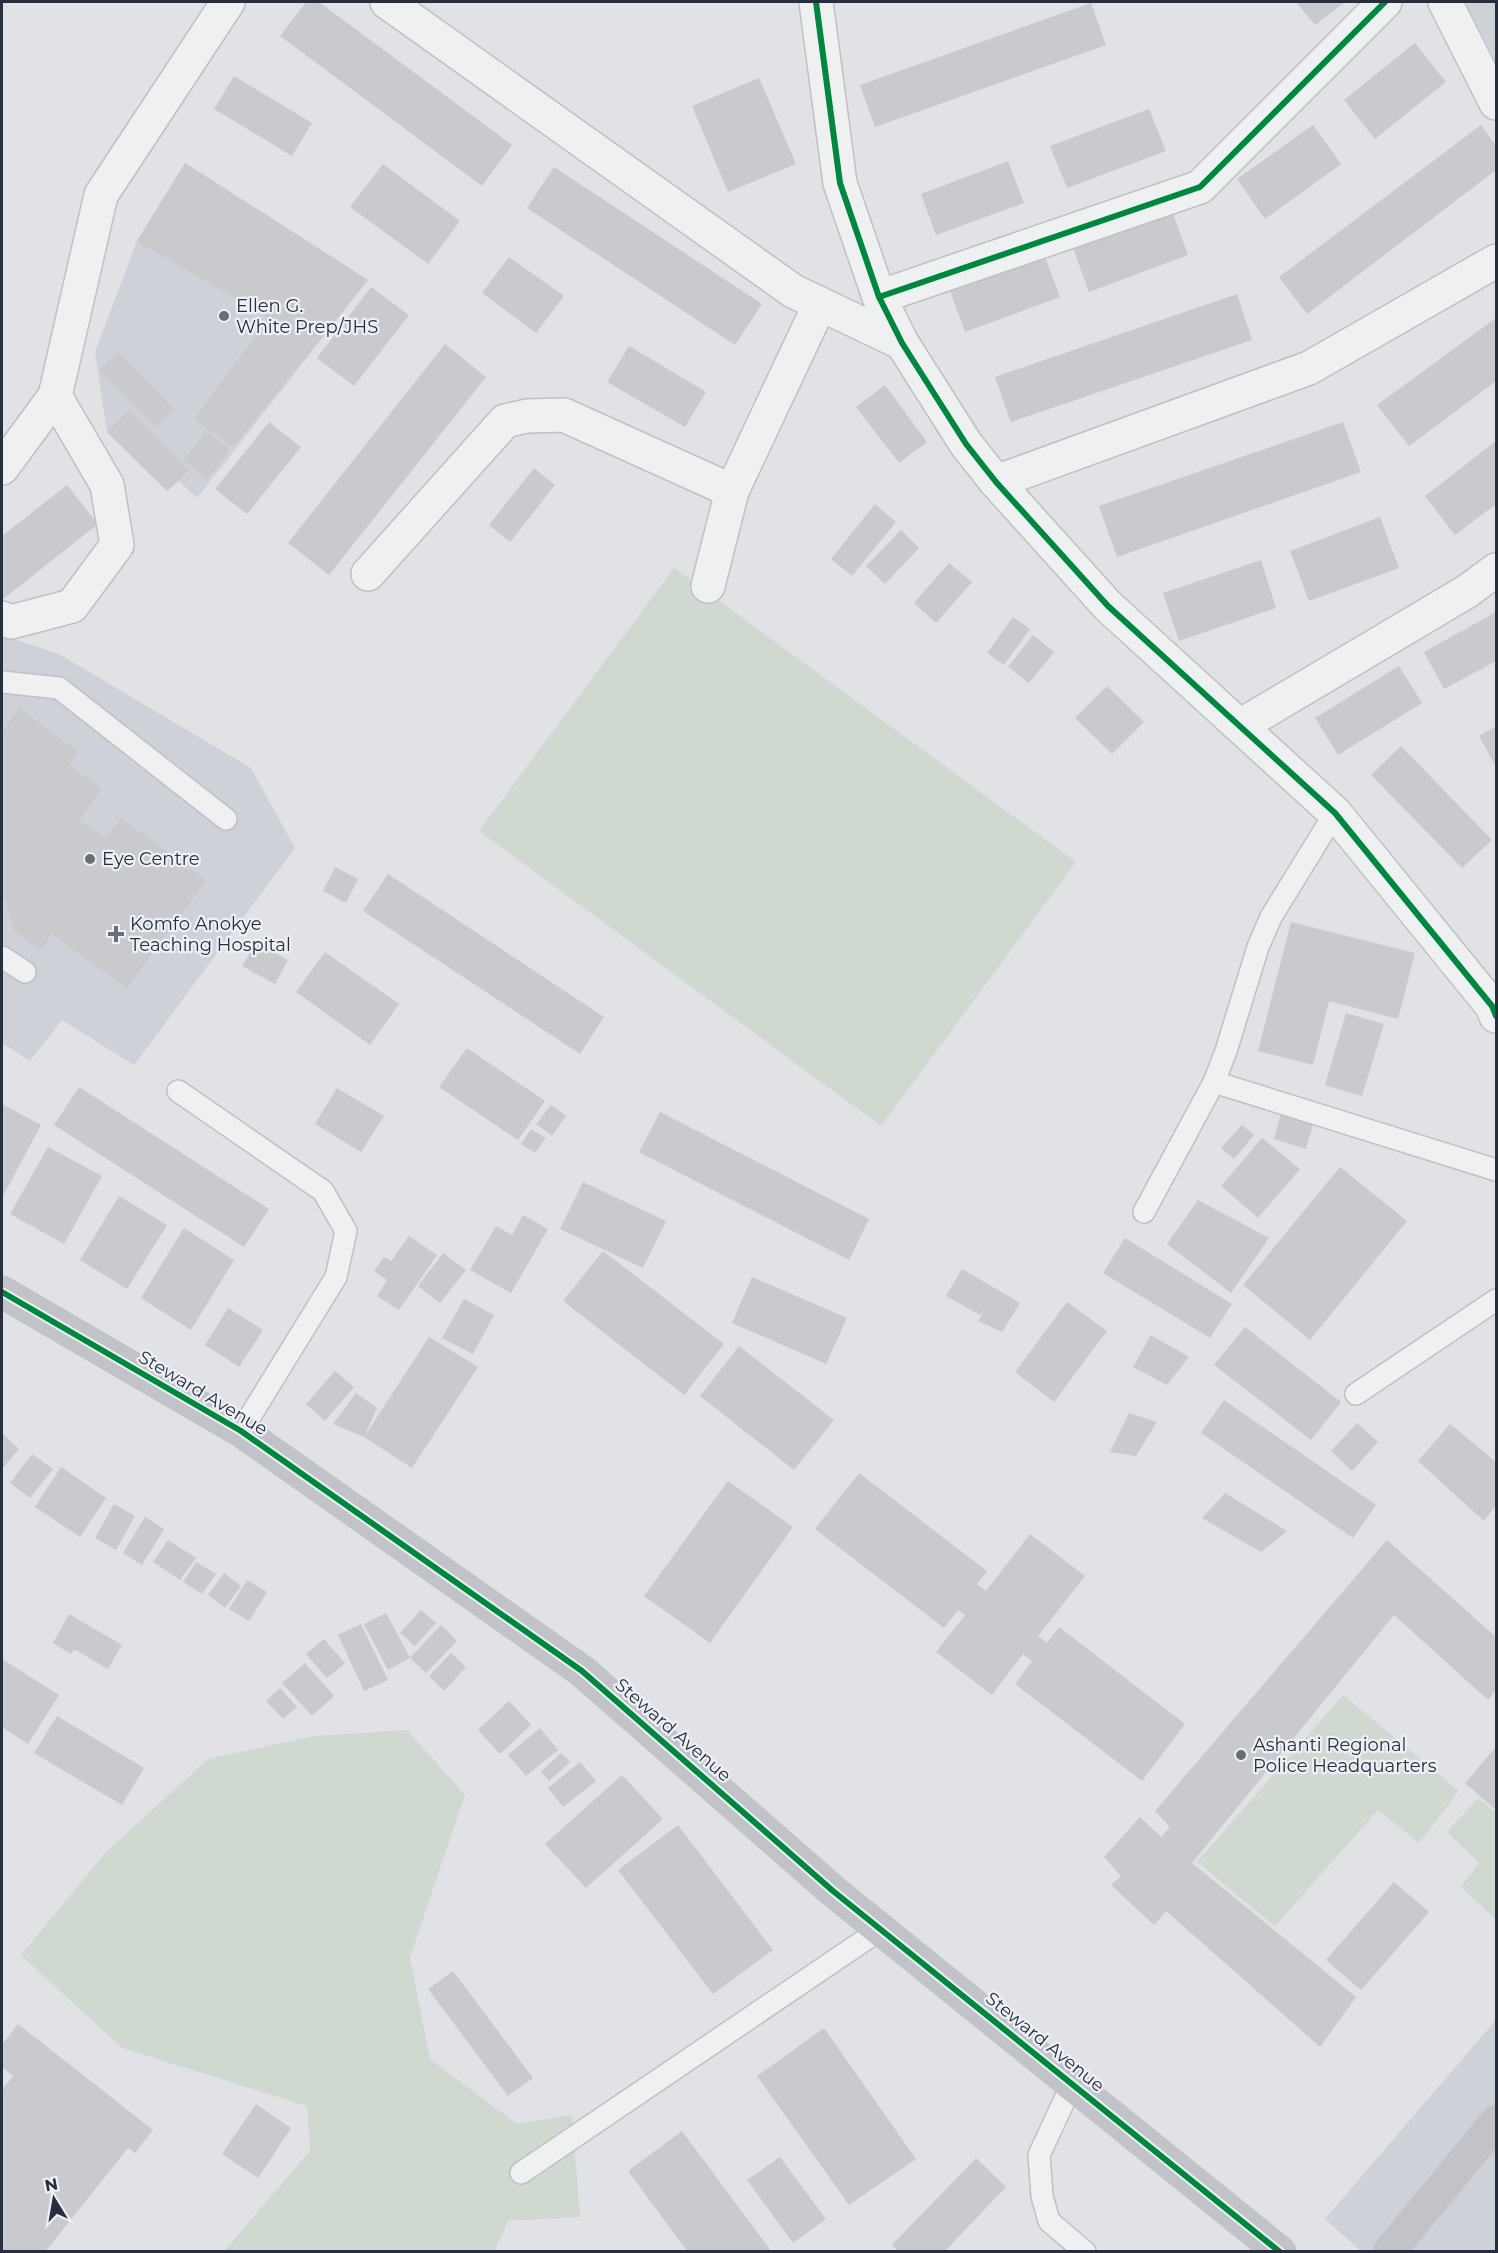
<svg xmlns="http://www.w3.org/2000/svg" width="1498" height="2253" font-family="Montserrat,sans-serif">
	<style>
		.built { fill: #ced1d8 }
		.green { fill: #d0d9d0 }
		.building { fill: #c8cacd }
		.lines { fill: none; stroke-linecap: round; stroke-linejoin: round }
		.lane-casing { stroke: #bec0c3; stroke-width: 24 }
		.street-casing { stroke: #bec0c3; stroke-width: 36 }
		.lane { stroke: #eff0f2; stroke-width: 21 }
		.street { stroke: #eff0f2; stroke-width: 33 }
		.secondary { stroke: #c1c3c8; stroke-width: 33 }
		.cycleway-casing { stroke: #edf0f5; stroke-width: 10 }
		.cycleway { stroke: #00873e; stroke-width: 6 }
		.poi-dot { fill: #686d78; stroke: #edf0f5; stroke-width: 2 }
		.labels { text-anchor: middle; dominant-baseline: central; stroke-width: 4.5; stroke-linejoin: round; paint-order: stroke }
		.poi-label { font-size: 18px; fill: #272e3e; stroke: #edf0f5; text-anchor: start }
		.street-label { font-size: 18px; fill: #272e3e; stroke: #edf0f5 }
	</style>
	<rect width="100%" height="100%" fill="#e0e2e5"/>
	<g class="built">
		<polygon points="1465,2 1496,2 1496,61"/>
		<polygon points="185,163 368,280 197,498 179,481 167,491 107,432 95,352 137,241"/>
		<polygon points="2,635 59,654 251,768 295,848 134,1065 62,1020 30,1061 2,1043"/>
		<polygon points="1496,2020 1496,2251 1361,2251 1325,2219"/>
	</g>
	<g class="green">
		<polygon points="674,568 1076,862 881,1126 479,831"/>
		<polygon points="1343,1695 1459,1791 1419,1843 1378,1810 1275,1926 1197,1862"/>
		<polygon points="407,1730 465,1795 410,1957 430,2059 517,2124 572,2115 580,2217 508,2221 495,2251 224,2251 310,2151 307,2106 122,2048 21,1955 105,1853 208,1759 314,1736"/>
		<polygon points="1478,1798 1496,1813 1496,1920 1461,1887 1479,1863 1447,1832"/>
	</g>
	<g class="building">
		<polygon points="306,2 319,2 512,145 482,186 280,36"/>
		<polygon points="1296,2 1345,2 1315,25"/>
		<polygon points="1091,3 1106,45 875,127 860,85"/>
		<polygon points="1415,43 1446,82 1375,139 1344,100"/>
		<polygon points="234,76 312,123 292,156 214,109"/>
		<polygon points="759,78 796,164 728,192 692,106"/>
		<polygon points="1149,109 1166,151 1067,188 1050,146"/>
		<polygon points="1313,125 1341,164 1265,219 1237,179"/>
		<polygon points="1481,125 1496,146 1496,170 1307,314 1279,277"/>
		<polygon points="1008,161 1024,203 936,235 921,194"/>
		<polygon points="185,163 368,280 233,447 194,419 269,318 137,241"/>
		<polygon points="383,164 460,221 428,264 350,207"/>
		<polygon points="554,167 762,304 735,345 527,208"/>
		<polygon points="1171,208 1188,255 1089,292 1072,245"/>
		<polygon points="1044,254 1060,297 965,332 949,288"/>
		<polygon points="509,257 564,296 536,333 482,293"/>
		<polygon points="371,287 409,315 354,386 317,358"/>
		<polygon points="1237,294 1252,340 1011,422 995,377"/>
		<polygon points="1496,318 1496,381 1409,446 1377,405"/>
		<polygon points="445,344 486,377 329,575 288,543"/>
		<polygon points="629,346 706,392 685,427 607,382"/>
		<polygon points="118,352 174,409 155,427 99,370"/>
		<polygon points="885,385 927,442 899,463 856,407"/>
		<polygon points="129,410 189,470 167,491 107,432"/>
		<polygon points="269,422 301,447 247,514 215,489"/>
		<polygon points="1343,422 1361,472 1117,557 1099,506"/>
		<polygon points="207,431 230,450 207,479 183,460"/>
		<polygon points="1496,441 1496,504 1455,535 1425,496"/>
		<polygon points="534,468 555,485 510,542 489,525"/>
		<polygon points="67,485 98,524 2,600 2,536"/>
		<polygon points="875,504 896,522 852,576 831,559"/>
		<polygon points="1380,517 1399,568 1309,601 1290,551"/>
		<polygon points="901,530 919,548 885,584 866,566"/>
		<polygon points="1261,560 1276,608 1179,641 1163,593"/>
		<polygon points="949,563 972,582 936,623 914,603"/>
		<polygon points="1496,612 1496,661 1444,689 1424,652"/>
		<polygon points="1013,617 1030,629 1004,665 987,653"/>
		<polygon points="1033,635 1054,652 1029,683 1008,667"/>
		<polygon points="1399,666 1422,703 1338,755 1315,718"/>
		<polygon points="1107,686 1144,722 1112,754 1075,718"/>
		<polygon points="19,708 78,752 69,765 102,789 79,820 106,838 121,818 206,880 127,988 52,934 41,950 14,931 6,901 2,898 2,732"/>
		<polygon points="1496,726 1496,767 1479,736"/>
		<polygon points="1401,746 1492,840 1462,868 1371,775"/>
		<polygon points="335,867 358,879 346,903 323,891"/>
		<polygon points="388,874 604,1017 580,1054 363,911"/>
		<polygon points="1291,922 1415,953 1398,1019 1329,1001 1313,1065 1258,1051"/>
		<polygon points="256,942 288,960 275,984 242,966"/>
		<polygon points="325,952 399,1004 370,1045 296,992"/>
		<polygon points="1346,1013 1384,1024 1362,1096 1325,1085"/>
		<polygon points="467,1048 545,1101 518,1140 439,1087"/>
		<polygon points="79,1087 269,1209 244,1247 54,1125"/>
		<polygon points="337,1088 384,1116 361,1152 315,1124"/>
		<polygon points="2,1104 41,1125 2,1198"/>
		<polygon points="551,1105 566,1116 552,1136 536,1124"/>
		<polygon points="1282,1109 1315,1118 1306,1149 1274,1139"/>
		<polygon points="660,1112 869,1219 849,1260 639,1152"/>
		<polygon points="1242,1125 1254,1135 1234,1159 1221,1148"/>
		<polygon points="531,1129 546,1138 535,1153 521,1144"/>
		<polygon points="1262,1138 1300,1169 1258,1218 1221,1186"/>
		<polygon points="48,1147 102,1176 64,1244 10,1214"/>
		<polygon points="1340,1167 1407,1221 1310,1340 1243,1285"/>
		<polygon points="583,1182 666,1221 643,1268 560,1229"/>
		<polygon points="119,1196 167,1225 127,1289 80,1260"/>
		<polygon points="1198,1200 1269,1238 1231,1293 1167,1244"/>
		<polygon points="523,1215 548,1229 511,1293 470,1270 496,1226 512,1235"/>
		<polygon points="184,1228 234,1260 191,1330 141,1298"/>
		<polygon points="409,1236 437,1255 399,1310 377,1296 387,1280 374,1271 384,1257 391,1261"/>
		<polygon points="1125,1238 1232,1304 1210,1338 1103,1273"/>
		<polygon points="603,1251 724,1344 684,1395 563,1301"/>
		<polygon points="443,1253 466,1270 440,1303 418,1286"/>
		<polygon points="962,1269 1020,1303 1002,1332 978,1321 985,1308 980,1315 946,1296"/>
		<polygon points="752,1277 847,1318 826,1364 732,1323"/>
		<polygon points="464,1299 494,1315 473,1354 442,1338"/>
		<polygon points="1067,1302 1107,1331 1054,1402 1015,1372"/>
		<polygon points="228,1308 263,1330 239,1367 205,1345"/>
		<polygon points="1245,1327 1341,1402 1311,1440 1214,1365"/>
		<polygon points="1151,1335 1189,1357 1167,1385 1133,1367"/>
		<polygon points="429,1337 478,1367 412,1468 364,1437"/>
		<polygon points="739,1346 834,1420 794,1470 700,1396"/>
		<polygon points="335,1371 354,1387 325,1421 306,1404"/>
		<polygon points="356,1393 377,1408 364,1437 333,1424"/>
		<polygon points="1224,1400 1376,1505 1353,1538 1201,1433"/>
		<polygon points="1129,1413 1157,1422 1136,1456 1110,1452"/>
		<polygon points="1357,1423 1378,1442 1352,1471 1331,1451"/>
		<polygon points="1450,1424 1496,1462 1496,1505 1484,1521 1418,1461"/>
		<polygon points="2,1433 19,1449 2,1469"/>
		<polygon points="32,1454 53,1469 30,1498 10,1483"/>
		<polygon points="61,1467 106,1498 80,1537 35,1507"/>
		<polygon points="859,1473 987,1571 977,1584 986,1591 1030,1534 1085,1576 1038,1636 1047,1643 1059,1627 1185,1724 1142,1781 1015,1684 1032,1661 1023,1654 992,1695 936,1652 965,1615 958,1610 944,1628 815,1529"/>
		<polygon points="728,1481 793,1527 710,1643 644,1596"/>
		<polygon points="1225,1493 1287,1531 1261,1552 1202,1518"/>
		<polygon points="114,1504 135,1516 116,1550 95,1538"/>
		<polygon points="145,1517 164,1529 142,1565 123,1553"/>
		<polygon points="168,1540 196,1558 180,1580 153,1562"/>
		<polygon points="1387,1540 1496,1637 1496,1690 1488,1700 1394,1615 1192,1863 1356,1997 1320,2047 1166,1911 1154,1925 1111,1885 1121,1876 1104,1857 1140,1817 1161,1837 1170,1827 1155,1811"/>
		<polygon points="196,1562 216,1574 202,1594 183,1582"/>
		<polygon points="224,1573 241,1586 225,1608 208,1595"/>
		<polygon points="247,1580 267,1592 249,1621 229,1609"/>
		<polygon points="421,1610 436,1623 415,1646 400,1633"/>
		<polygon points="386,1613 410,1658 388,1670 364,1624"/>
		<polygon points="69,1614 122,1645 108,1669 74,1649 71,1654 53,1643"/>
		<polygon points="361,1624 388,1680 364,1691 338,1635"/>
		<polygon points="441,1625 457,1641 426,1673 410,1658"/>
		<polygon points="324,1639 345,1663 327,1678 306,1654"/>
		<polygon points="451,1653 466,1667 444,1691 429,1676"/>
		<polygon points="2,1659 59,1695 28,1744 2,1727"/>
		<polygon points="305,1663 334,1696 312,1716 282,1683"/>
		<polygon points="280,1688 297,1707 283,1719 266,1701"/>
		<polygon points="509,1701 531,1725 500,1754 478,1730"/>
		<polygon points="57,1716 144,1768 122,1805 34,1753"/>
		<polygon points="540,1728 558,1750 526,1776 508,1755"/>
		<polygon points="1496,1747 1496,1810 1465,1783"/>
		<polygon points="561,1753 570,1762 549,1781 541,1772"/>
		<polygon points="580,1762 596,1781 563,1807 548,1788"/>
		<polygon points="622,1775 663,1819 586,1888 545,1844"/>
		<polygon points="678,1825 773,1950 713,1994 618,1870"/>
		<polygon points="1394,1882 1429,1912 1361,1990 1326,1960"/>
		<polygon points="453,1971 533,2078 508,2096 428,1989"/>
		<polygon points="18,2024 153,2130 135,2153 128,2148 45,2252 2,2252 2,2090 13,2076 2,2067 2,2045"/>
		<polygon points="824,2028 916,2159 849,2205 757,2076"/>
		<polygon points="256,2104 291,2128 258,2178 222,2154"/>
		<polygon points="682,2131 772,2252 688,2252 628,2171"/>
		<polygon points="780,2157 826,2219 793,2243 747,2180"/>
		<polygon points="976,2158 1006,2187 944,2252 899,2252 892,2245"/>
	</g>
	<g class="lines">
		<g class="lane-casing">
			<g id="lane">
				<polyline points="2,682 59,688 226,819"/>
				<polyline points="2,957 25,972"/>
				<polyline points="1214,1082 1496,1170"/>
				<polyline points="178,1091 323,1191 346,1231 336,1277 241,1431"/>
				<polyline points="1144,1212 1214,1082 1226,1051 1258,947 1271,917 1335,813"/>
				<polyline points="1356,1394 1496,1300"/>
				<polyline points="1072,2084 1039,2155 1042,2196 1049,2221 1085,2252"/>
				<polyline points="521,2173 881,1929"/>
			</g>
		</g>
		<g class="street-casing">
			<g id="street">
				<polyline points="387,2 793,291 902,343"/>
				<polyline points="816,2 840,183 879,297 902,343 966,444 996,482 1108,606 1335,813 1492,1006 1496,1016"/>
				<polyline points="1445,2 1496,103"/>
				<polyline points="879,297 1200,187 1385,2"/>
				<polyline points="2,468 55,396 101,195 228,2"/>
				<polyline points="996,482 1309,368 1496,261"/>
				<polyline points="368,574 505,421 527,416 564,415 732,491"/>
				<polyline points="708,586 732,491 820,304"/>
				<polyline points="2,618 11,622 72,606 117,545 107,485 55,396"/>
				<polyline points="1240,726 1466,592 1496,570"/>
			</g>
		</g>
		<use href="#lane" class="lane"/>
		<use href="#street" class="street"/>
		<g class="secondary">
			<polyline points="2,1292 241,1431 582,1671 833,1891 1280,2252"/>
			<polyline points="1389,2252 1496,2122"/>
		</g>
		<g class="cycleway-casing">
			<g id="cycleway">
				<polyline points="816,2 840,183 879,297 902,343 966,444 996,482 1108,606 1335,813 1492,1006 1496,1016"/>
				<polyline points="879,297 1200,187 1385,2"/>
				<polyline points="2,1292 241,1431 582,1671 833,1891 1280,2252"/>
			</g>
		</g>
		<use href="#cycleway" class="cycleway"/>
	</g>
	<g class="poi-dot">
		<circle cx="224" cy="316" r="6"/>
		<circle cx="90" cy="859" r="6"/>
		<path d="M113 925h6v6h6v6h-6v6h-6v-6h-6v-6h6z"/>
		<circle cx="1241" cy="1755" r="6"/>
	</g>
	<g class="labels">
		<g class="poi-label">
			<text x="236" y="306">Ellen G.<tspan x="236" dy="21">White Prep/JHS</tspan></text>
			<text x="102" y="859">Eye Centre</text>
			<text x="130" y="924">Komfo Anokye<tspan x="130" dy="21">Teaching Hospital</tspan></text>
			<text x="1253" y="1745">Ashanti Regional<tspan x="1253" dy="21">Police Headquarters</tspan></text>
		</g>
		<g class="street-label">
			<text transform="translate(203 1393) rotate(31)">Steward Avenue</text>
			<text transform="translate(673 1730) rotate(41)">Steward Avenue</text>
			<text transform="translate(1045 2042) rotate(39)">Steward Avenue</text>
		</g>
	</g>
	<rect width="1498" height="2253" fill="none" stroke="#272e3e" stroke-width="6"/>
	<g transform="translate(54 2199) rotate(349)" stroke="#edf0f5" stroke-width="4.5" paint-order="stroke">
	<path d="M0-4.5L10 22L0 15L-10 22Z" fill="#272e3e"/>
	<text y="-9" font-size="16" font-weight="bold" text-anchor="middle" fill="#272e3e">N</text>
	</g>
</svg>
